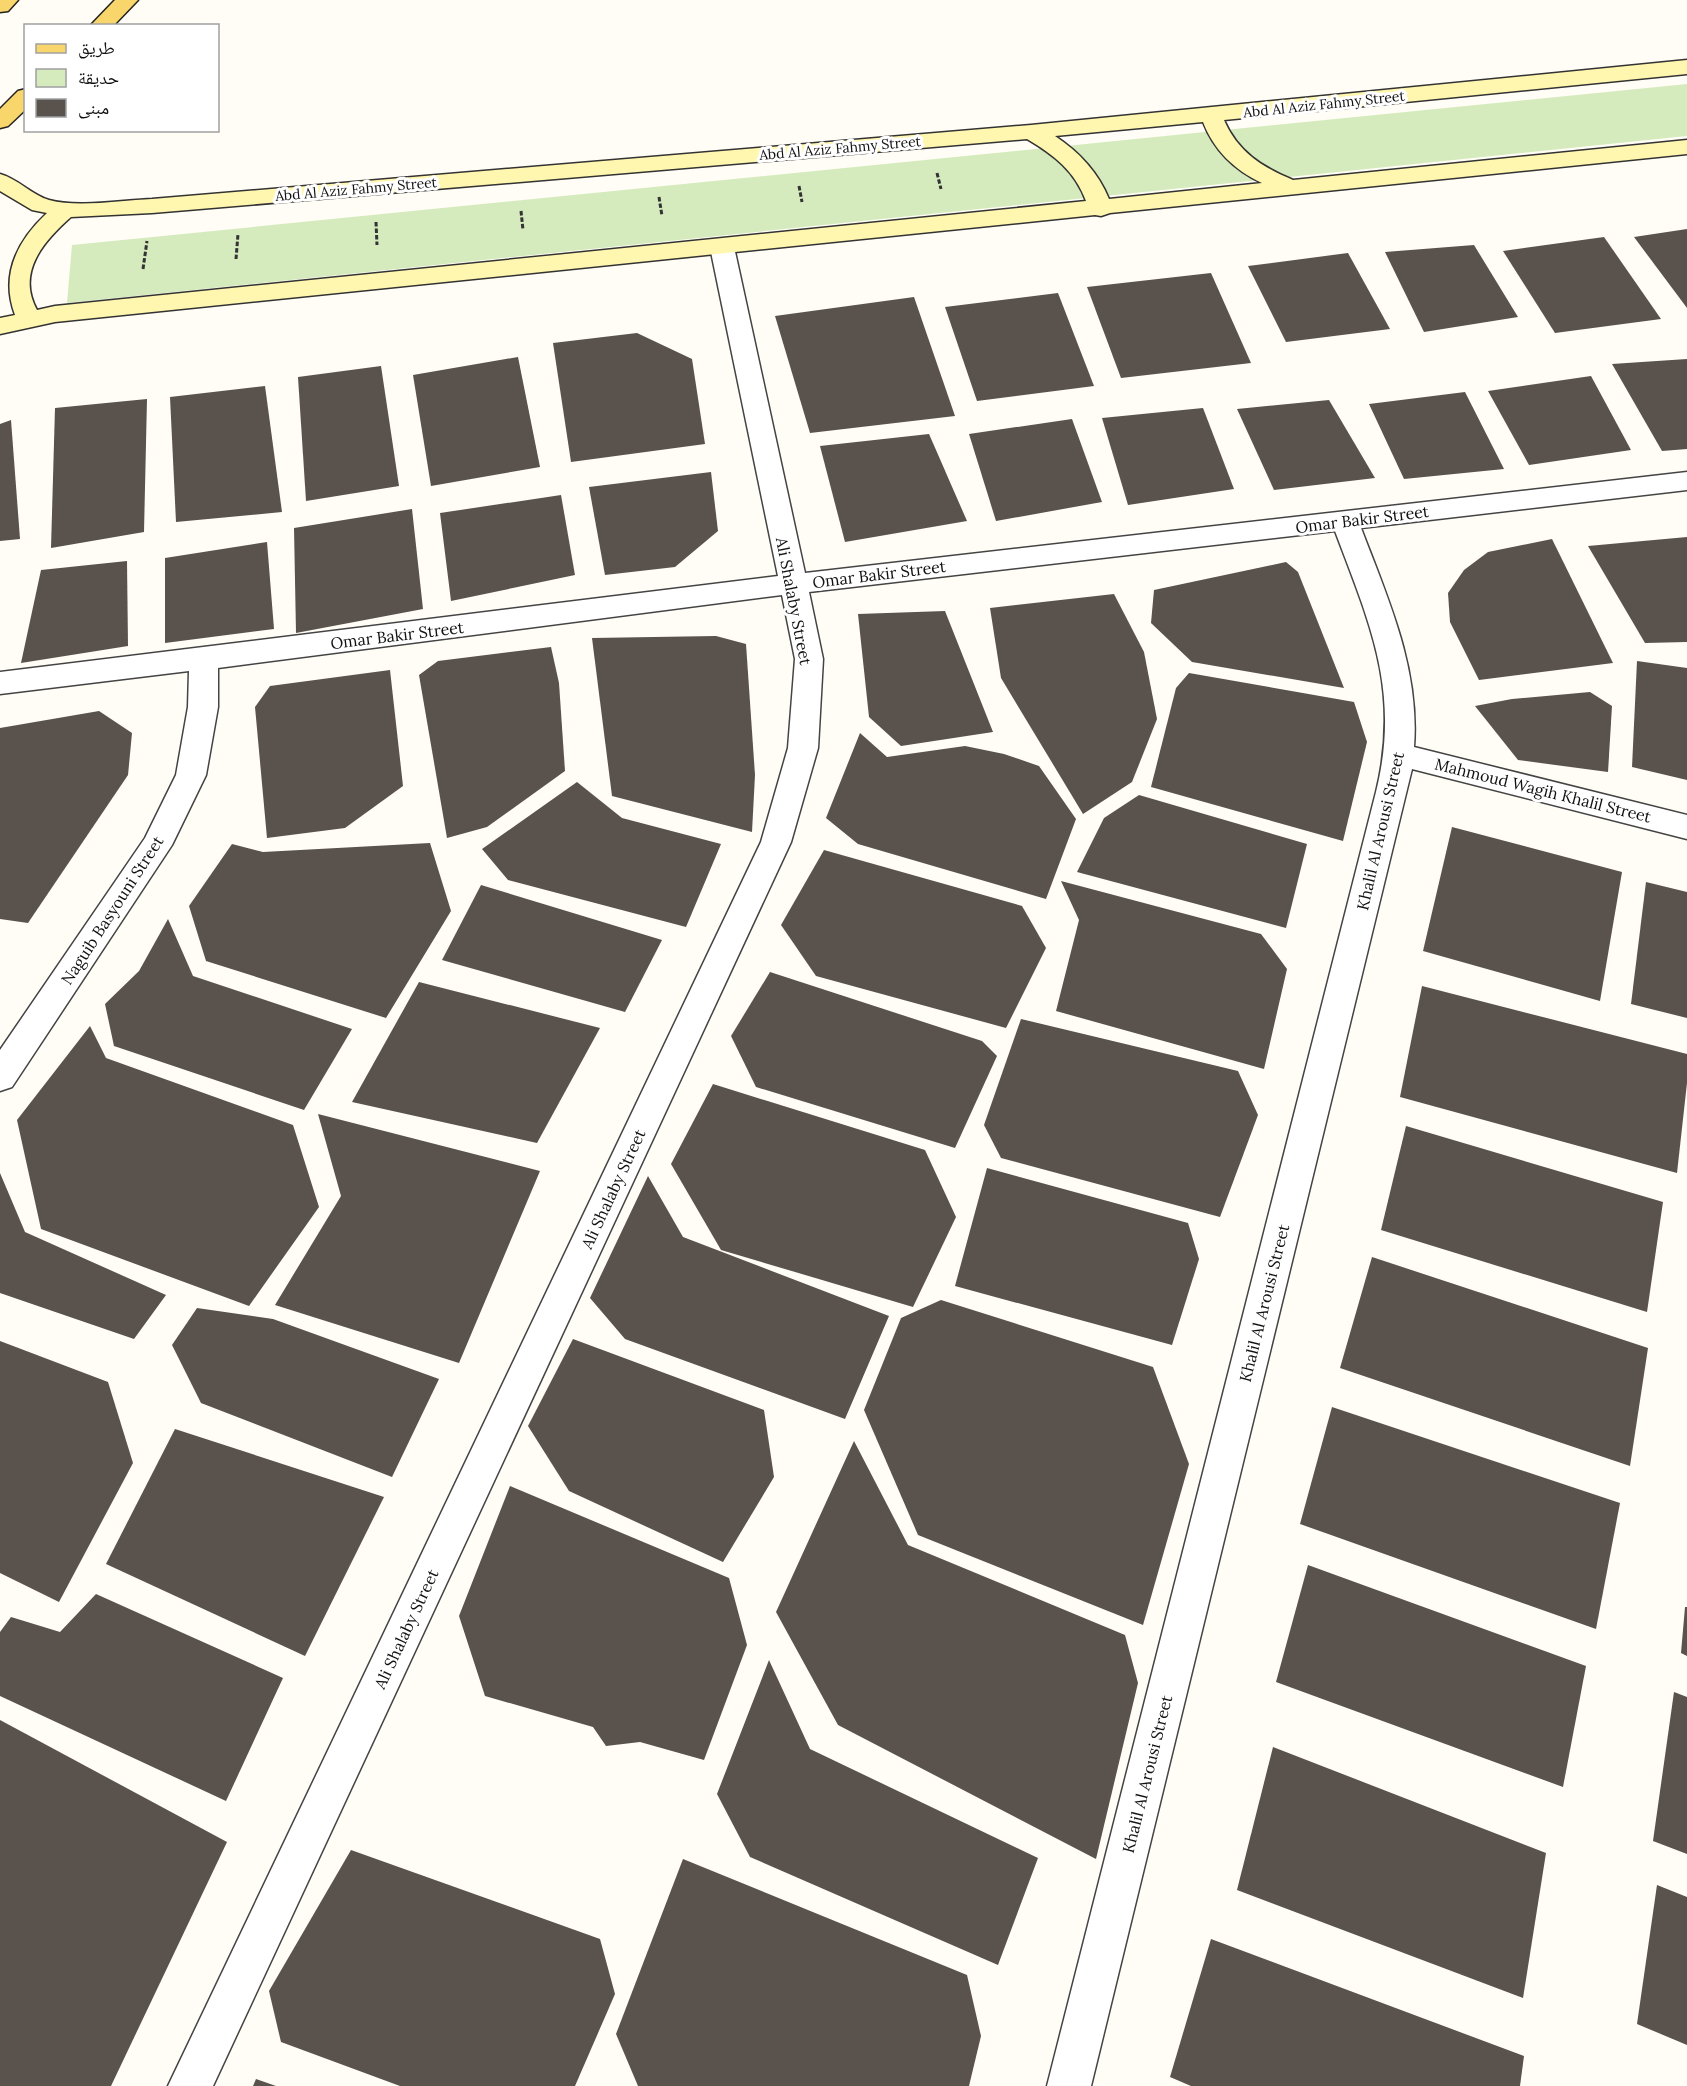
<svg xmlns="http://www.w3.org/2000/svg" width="1687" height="2086" font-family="Lora,'Noto Naskh Arabic',serif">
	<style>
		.green { fill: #d5ebbd }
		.building { fill: #5a524d }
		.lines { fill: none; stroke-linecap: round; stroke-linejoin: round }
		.street-casing { stroke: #444; stroke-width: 3 }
		.secondary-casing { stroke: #333; stroke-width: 3 }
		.primary-casing { stroke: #222; stroke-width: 3 }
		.path { stroke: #333; stroke-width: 3; stroke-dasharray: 4.5 2; stroke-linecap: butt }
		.street { fill: #fff; fill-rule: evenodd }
		.secondary { fill: #fff6b0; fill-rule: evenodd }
		.primary { fill: #f9d66b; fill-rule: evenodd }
		.labels { text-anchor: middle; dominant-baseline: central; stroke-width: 6; stroke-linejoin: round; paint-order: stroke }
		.far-street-label { font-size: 14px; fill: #111; stroke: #fff }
		.street-label { font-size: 16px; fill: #111; stroke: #fff }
	</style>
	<rect width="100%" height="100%" fill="#fffdf5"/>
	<polygon class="green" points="1687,84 1687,136 67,303 72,245"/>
	<g class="building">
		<polygon points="1687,229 1687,308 1634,237"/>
		<polygon points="1604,237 1661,319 1555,333 1503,251"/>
		<polygon points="1474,245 1518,317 1424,332 1385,252"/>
		<polygon points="1348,253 1390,329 1286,342 1248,266"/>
		<polygon points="1211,273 1251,363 1121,378 1087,287"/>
		<polygon points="1058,293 1094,386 977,401 945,307"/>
		<polygon points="914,297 955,416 810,433 775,316"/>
		<polygon points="637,333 692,359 705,444 571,462 553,343"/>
		<polygon points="518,357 540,467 431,486 413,375"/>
		<polygon points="1687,359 1687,449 1662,451 1612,364"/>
		<polygon points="381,366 399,486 306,501 298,377"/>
		<polygon points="1591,376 1631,450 1529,465 1488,391"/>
		<polygon points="265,386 282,512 176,522 170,397"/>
		<polygon points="1465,392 1504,469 1404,479 1369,404"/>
		<polygon points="147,399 144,532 51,548 55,408"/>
		<polygon points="1329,400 1375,478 1274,490 1237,409"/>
		<polygon points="1203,408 1234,489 1128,505 1102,418"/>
		<polygon points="1072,419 1102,502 996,521 969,434"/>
		<polygon points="11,420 20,539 0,541 0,424"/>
		<polygon points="929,434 967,521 845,542 820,446"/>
		<polygon points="711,472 718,531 675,567 605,575 589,487"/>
		<polygon points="561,495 575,575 451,601 440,513"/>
		<polygon points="412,509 423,609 296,633 294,528"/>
		<polygon points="1687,537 1687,642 1645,643 1588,546"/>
		<polygon points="1552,539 1613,663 1479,680 1450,622 1448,593 1464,570 1488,552"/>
		<polygon points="267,542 274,629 165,643 165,558"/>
		<polygon points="127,561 128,646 21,663 41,570"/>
		<polygon points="1286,562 1298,572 1344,688 1192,662 1151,623 1154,590"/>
		<polygon points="1114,594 1144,652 1157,719 1132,782 1083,814 1001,678 990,608"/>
		<polygon points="945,611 993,732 901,746 869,717 858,614"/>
		<polygon points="716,636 746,644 755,775 752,832 612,796 592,638"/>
		<polygon points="551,647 559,683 565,771 487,827 447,838 419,675 438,661"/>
		<polygon points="1637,661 1687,668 1687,780 1632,767"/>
		<polygon points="390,670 403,786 345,828 267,838 255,707 270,686"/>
		<polygon points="1189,673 1354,702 1367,742 1343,841 1151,787 1176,688"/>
		<polygon points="1590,692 1612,706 1608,772 1518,760 1475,706 1512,699"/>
		<polygon points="99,711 132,733 128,775 28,923 0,919 0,728"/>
		<polygon points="860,733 887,757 965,746 1004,754 1039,766 1076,819 1046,899 858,844 826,818"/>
		<polygon points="577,782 622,818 721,844 686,927 508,880 482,849"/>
		<polygon points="1139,795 1307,844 1286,928 1077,872 1104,818"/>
		<polygon points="1452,827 1622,872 1600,1001 1423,951"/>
		<polygon points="430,843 451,911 386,1018 206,961 189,906 232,844 263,852"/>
		<polygon points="824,850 1022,906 1046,948 1006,1028 816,976 781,925"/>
		<polygon points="1061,881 1261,934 1287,969 1264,1069 1056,1011 1079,920"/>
		<polygon points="1646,882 1687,892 1687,1018 1631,1004"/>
		<polygon points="481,885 662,940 625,1012 442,960"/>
		<polygon points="168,919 193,976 352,1029 304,1110 114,1046 105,1004 139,971"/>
		<polygon points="770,972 982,1041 997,1056 955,1148 756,1087 731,1036"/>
		<polygon points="419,982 600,1028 537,1143 352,1102"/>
		<polygon points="1422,986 1687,1054 1687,1083 1677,1173 1400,1097"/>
		<polygon points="1021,1019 1238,1071 1258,1115 1220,1217 1001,1158 984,1125"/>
		<polygon points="90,1026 106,1058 293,1125 319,1207 249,1306 41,1229 17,1120"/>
		<polygon points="713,1084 925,1150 956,1217 913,1307 721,1250 671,1164"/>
		<polygon points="318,1114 540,1171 459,1363 275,1305 341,1196"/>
		<polygon points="1406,1126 1663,1202 1647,1312 1381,1230"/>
		<polygon points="987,1168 1188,1223 1199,1259 1172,1345 955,1286"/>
		<polygon points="0,1173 25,1232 166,1295 134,1339 0,1293"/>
		<polygon points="648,1176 683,1237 889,1316 845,1419 625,1339 590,1298"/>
		<polygon points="1372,1257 1648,1348 1630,1466 1340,1368"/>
		<polygon points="941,1300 1153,1367 1189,1464 1143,1625 918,1535 864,1410 901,1318"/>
		<polygon points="197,1308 273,1319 439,1379 392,1477 201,1403 172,1345"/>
		<polygon points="573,1339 764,1410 774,1477 723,1562 569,1491 528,1426"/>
		<polygon points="0,1341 108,1382 133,1463 59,1602 0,1573"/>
		<polygon points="1332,1407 1620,1503 1596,1629 1300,1524"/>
		<polygon points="175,1429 384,1497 305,1656 106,1564"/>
		<polygon points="854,1441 908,1545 1125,1635 1138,1683 1096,1859 838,1725 776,1612"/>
		<polygon points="510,1486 729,1578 747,1645 704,1760 640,1742 606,1746 593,1727 485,1696 459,1616"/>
		<polygon points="1308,1565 1586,1666 1563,1787 1276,1682"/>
		<polygon points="96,1594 283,1678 226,1801 0,1696 0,1632 11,1617 60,1632"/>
		<polygon points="1685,1607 1687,1607 1687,1656 1681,1653"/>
		<polygon points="769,1660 810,1749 1038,1858 998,1965 750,1857 717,1794"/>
		<polygon points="1674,1692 1687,1697 1687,1854 1653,1841"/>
		<polygon points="0,1720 227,1842 111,2086 0,2086"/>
		<polygon points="1273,1747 1546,1853 1523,1998 1237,1890"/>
		<polygon points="351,1850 600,1939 615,1994 575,2086 400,2086 281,2042 269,1991"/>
		<polygon points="683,1859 967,1975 981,2036 969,2086 638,2086 616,2034"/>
		<polygon points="1657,1885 1687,1897 1687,2045 1637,2024"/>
		<polygon points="1211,1939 1524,2056 1520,2086 1191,2086 1170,2077"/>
		<polygon points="256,2079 276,2086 253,2086"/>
	</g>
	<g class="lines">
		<g class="street-casing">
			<path id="street" d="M722,240L731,242L734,247L805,573L1687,472V490L1361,528C1388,599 1420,669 1414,747L1687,815V839L1412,769L1091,2086H1047L1376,792C1401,691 1370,624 1335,531L809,592L823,659L818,748L791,842L213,2086H168L761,842L788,748L795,659L782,595L218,668V707L206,775L172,845L12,1087L0,1091V1050L145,838L176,775L188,707L189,671L0,694V672L778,576L710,247L713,242Z"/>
		</g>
		<g class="secondary-casing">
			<path id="secondary" d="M1687,60V74L1224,120C1238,152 1262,167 1293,180L1687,140V154L1110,213L1101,216L1095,215L55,322L0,334V318L15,315C0,275 17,241 47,213L32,210L0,191V174C18,179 32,195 49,200C78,208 122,200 152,199L1031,125ZM1203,122C1214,150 1234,170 1262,183L1109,199C1098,172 1079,152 1055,136ZM1027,139C1054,155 1075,171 1086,201L55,306L37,310C16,272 44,241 71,217L152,213Z"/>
		</g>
		<g class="primary-casing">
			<g id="primary">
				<polygon points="0,0 18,0 8,11 0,12"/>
				<polygon points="115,0 138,0 113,26 90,26"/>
				<polygon points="26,89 26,109 8,126 0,128 0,109 18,91"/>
			</g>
		</g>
		<g class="path">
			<polyline points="937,173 941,189"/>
			<polyline points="799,186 802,202"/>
			<polyline points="659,197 662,216"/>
			<polyline points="521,211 523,230"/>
			<polyline points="376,222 377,245"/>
			<polyline points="236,259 238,234"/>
			<polyline points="143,269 147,241"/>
		</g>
		<use href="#street" class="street"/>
		<use href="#secondary" class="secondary"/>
		<use href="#primary" class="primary"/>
	</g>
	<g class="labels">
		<g class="far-street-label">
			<text transform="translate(1324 104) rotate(-6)">Abd Al Aziz Fahmy Street</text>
			<text transform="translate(840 148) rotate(-5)">Abd Al Aziz Fahmy Street</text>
			<text transform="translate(356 189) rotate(-5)">Abd Al Aziz Fahmy Street</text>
		</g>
		<g class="street-label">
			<text transform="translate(1362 519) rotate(-7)">Omar Bakir Street</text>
			<text transform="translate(879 574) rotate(-7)">Omar Bakir Street</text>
			<text transform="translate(794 601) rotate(79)">Ali Shalaby Street</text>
			<text transform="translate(397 635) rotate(-7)">Omar Bakir Street</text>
			<text transform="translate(1543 790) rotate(14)">Mahmoud Wagih Khalil Street</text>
			<text transform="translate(1380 831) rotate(-77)">Khalil Al Arousi Street</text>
			<text transform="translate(112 910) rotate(-57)">Naguib Basyouni Street</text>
			<text transform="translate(613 1189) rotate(-65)">Ali Shalaby Street</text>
			<text transform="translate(1264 1303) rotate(-76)">Khalil Al Arousi Street</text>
			<text transform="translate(406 1629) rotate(-65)">Ali Shalaby Street</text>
			<text transform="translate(1147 1774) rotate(-76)">Khalil Al Arousi Street</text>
		</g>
	</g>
	<rect x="24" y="24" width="195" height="108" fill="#ffffff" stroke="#a0a0a0" stroke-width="1.5"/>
	<rect x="36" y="44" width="30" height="9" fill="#f9d66b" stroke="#a0a0a0" stroke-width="1.5"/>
	<text x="78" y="54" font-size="18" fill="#111111">طريق</text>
	<rect x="36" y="69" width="30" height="18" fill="#d5ebbd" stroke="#a0a0a0" stroke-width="1.5"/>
	<text x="78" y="84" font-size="18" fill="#111111">حديقة</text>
	<rect x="36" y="99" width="30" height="18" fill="#5a524d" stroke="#a0a0a0" stroke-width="1.5"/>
	<text x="78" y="114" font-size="18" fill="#111111">مبنى</text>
</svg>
